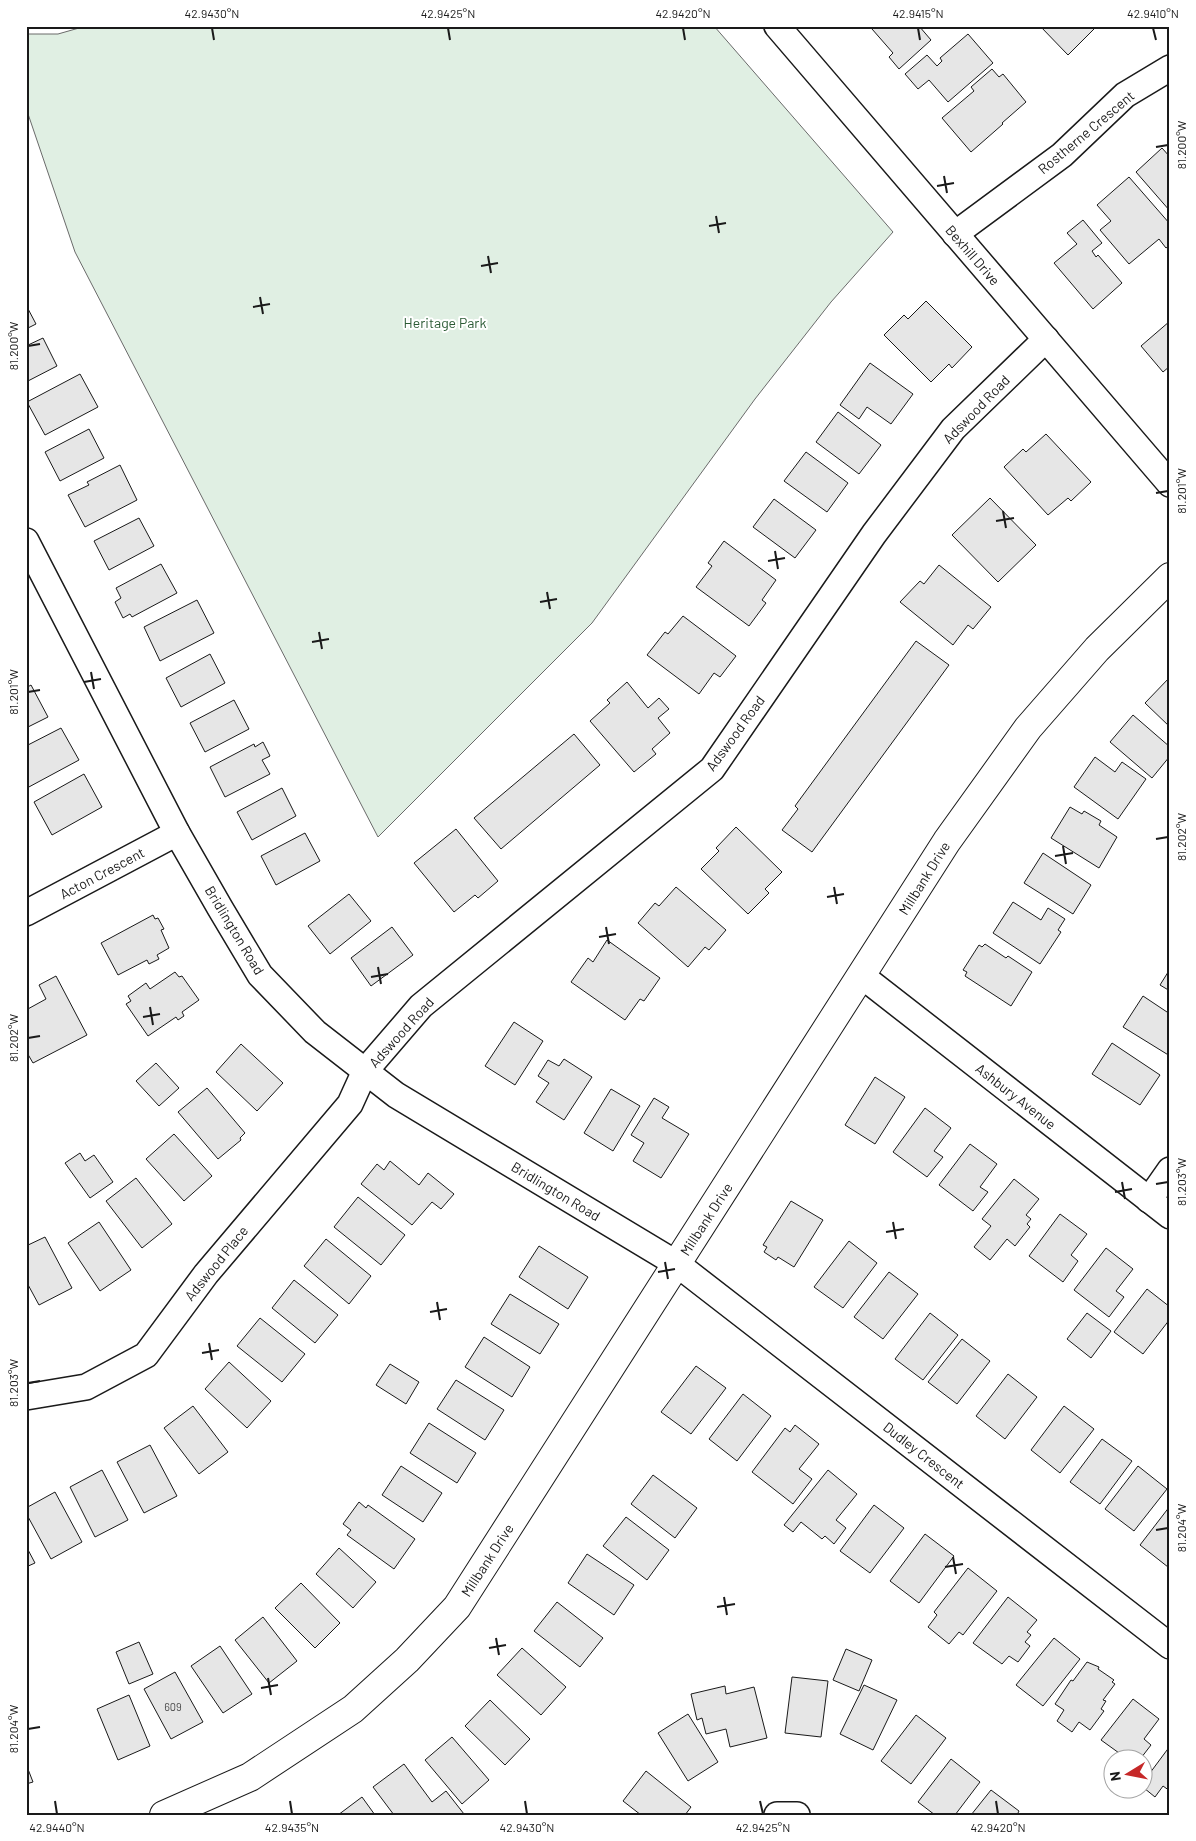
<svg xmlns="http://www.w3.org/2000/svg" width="1196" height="1841" font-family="Barlow,sans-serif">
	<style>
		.green { fill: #e0efe3; stroke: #6a6a6a }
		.building { fill: #e6e6e6; stroke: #1a1a1a }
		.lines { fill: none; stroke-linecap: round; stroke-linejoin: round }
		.street-casing { stroke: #1a1a1a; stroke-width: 28 }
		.secondary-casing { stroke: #1a1a1a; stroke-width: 30 }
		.street { stroke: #fff; stroke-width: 25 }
		.secondary { stroke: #fff; stroke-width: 28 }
		.ticks { fill: none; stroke: #1a1a1a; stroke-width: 2 }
		.labels { text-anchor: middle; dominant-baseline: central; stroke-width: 4; stroke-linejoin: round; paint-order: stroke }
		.number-label { font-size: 11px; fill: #4d4d4d }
		.street-label { font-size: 14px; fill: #1a1a1a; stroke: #fff }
		.park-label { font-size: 14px; fill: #2b5a34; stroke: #fff }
		.neatline { fill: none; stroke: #1a1a1a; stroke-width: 2 }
		.ticks-label { font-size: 12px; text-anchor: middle; fill: #1a1a1a }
	</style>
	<rect width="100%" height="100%" fill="#fff"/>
	<polygon class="green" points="86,26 714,26 893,232 831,302 755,399 592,623 378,837 75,252 26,108 26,34 58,34"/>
	<g class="building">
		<polygon points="875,26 919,26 931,40 899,69 889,57 893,53 872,29"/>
		<polygon points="1040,26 1097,26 1068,55"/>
		<polygon points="968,34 993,63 948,102 929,80 918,89 905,74 927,55 937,66 942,61 940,58"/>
		<polygon points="992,69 999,77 1003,74 1026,102 1002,123 1003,124 971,152 942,118 974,91 971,87"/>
		<polygon points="1162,148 1170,157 1170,211 1136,172"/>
		<polygon points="1129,177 1170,224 1170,245 1166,248 1159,239 1129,264 1100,230 1111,221 1097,205"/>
		<polygon points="1083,220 1102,243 1092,251 1096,257 1098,255 1122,283 1093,309 1054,263 1077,244 1067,233"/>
		<polygon points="926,301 972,347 952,368 949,364 931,382 884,335 904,315 908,319"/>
		<polygon points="26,305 36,324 26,329"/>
		<polygon points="1170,321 1170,366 1163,372 1141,346"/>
		<polygon points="43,338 57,366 26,382 26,346"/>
		<polygon points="870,363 913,394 891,424 867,407 859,419 840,405"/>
		<polygon points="80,374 98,407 45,435 27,402"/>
		<polygon points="838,412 881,445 859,474 816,442"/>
		<polygon points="89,429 104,458 60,481 45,452"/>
		<polygon points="1046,434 1091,482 1071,501 1068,498 1048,515 1004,467 1023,449 1026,452"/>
		<polygon points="806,452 848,483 827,512 784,481"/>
		<polygon points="120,465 137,500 85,527 68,495 89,485 87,482"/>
		<polygon points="990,498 1036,545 998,582 952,535"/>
		<polygon points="774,499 816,530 795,558 753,527"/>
		<polygon points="139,518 154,546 109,570 94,541"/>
		<polygon points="724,541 776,580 762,600 766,603 749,626 696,587 712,566 708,563"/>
		<polygon points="161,564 177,593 132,617 130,614 123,618 115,602 121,598 116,588"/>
		<polygon points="939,565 991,607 973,629 968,625 953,645 900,602 920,581 924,584"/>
		<polygon points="197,600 214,633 160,661 144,627"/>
		<polygon points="683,616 736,656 720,677 714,673 699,694 647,655 665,632 668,634"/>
		<polygon points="916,641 949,665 812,852 782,830 798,809 795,806"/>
		<polygon points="210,654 225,683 181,707 166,678"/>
		<polygon points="1170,677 1170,727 1145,703"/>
		<polygon points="627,682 648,708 659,698 669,709 658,718 670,733 652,749 656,754 634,772 590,721 610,703 607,700"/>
		<polygon points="31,685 48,717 26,728 26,688"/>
		<polygon points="234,700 249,729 205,752 190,723"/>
		<polygon points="1133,715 1170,747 1170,756 1152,778 1110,742"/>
		<polygon points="61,728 79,760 27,788 26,746"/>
		<polygon points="574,734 600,765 501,849 474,818"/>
		<polygon points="263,742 270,756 262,760 270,774 225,797 210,767 254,744 255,747"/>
		<polygon points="1095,757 1115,772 1122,762 1146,779 1118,819 1074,787"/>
		<polygon points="84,774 102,807 52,835 34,802"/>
		<polygon points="282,788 296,816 252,840 237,812"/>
		<polygon points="1070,807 1082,814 1084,811 1101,821 1099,825 1117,837 1099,868 1051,838"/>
		<polygon points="736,827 782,872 765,889 769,893 748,914 701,869 719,851 716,848"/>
		<polygon points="456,829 498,881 478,898 475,895 454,912 414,863"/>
		<polygon points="305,833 320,861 276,885 261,856"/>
		<polygon points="1043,853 1091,885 1073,914 1024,883"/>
		<polygon points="676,887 726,930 709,950 705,947 688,967 638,923 655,903 659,906"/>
		<polygon points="349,894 371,921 330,954 308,926"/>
		<polygon points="1013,902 1041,920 1048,908 1065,919 1058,930 1061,932 1040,964 993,933"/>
		<polygon points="153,915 155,919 158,918 164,929 161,930 169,948 157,955 159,959 149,964 147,960 118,975 101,943"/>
		<polygon points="392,927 413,955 371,986 351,958"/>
		<polygon points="607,940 660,978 644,1001 640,999 625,1020 571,982 588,958 593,962"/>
		<polygon points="985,944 1006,958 1008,956 1032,972 1011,1006 965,976 967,972 963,970 979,945 982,947"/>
		<polygon points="1170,969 1170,991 1160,985"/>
		<polygon points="175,972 179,977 182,976 199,1000 182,1012 184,1016 178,1020 176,1017 148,1036 126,1004 131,1001 128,996 146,983 150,989"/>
		<polygon points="56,976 87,1035 33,1063 26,1051 26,1010 46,999 39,985"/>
		<polygon points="1143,996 1170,1014 1170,1056 1123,1027"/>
		<polygon points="514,1022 543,1041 515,1085 485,1066"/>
		<polygon points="1112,1043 1160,1075 1140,1105 1092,1074"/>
		<polygon points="241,1044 283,1083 257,1111 216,1072"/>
		<polygon points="564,1059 592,1077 564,1120 536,1102 549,1083 538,1076 548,1060 559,1066"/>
		<polygon points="156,1063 179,1088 159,1106 136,1081"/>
		<polygon points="875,1077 905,1097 875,1144 845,1125"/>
		<polygon points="207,1088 245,1133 240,1138 241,1140 218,1159 178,1112"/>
		<polygon points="611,1089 640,1106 613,1151 584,1133"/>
		<polygon points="654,1098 669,1107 662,1118 689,1134 661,1178 633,1161 644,1143 631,1135"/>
		<polygon points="925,1108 951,1128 934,1151 943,1157 927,1177 893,1152"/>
		<polygon points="174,1134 212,1176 184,1201 146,1159"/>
		<polygon points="970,1144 997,1164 980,1187 988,1192 973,1211 939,1185"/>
		<polygon points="80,1153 85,1161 94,1155 113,1182 90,1198 65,1163"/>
		<polygon points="390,1161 419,1185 428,1173 454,1194 441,1209 432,1202 412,1225 361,1184 377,1164 384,1170"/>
		<polygon points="136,1178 172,1224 142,1248 106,1201"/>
		<polygon points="1014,1179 1039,1199 1026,1215 1031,1219 1027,1224 1030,1227 1015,1246 1007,1239 990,1260 974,1247 991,1226 982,1219"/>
		<polygon points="358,1197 405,1235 381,1265 334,1227"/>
		<polygon points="791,1201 823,1220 794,1267 778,1257 776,1260 764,1252 767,1247 763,1245"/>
		<polygon points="1060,1214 1087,1234 1071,1255 1078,1261 1063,1282 1029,1256"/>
		<polygon points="99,1222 131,1270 100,1291 68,1243"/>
		<polygon points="45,1237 72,1288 39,1305 26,1281 26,1246"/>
		<polygon points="326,1239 371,1276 349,1304 304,1266"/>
		<polygon points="849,1241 877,1263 843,1308 814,1287"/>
		<polygon points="539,1246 588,1277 568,1309 519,1277"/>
		<polygon points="1106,1248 1133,1269 1116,1291 1124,1297 1109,1317 1074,1290"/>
		<polygon points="889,1272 918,1294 883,1339 854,1317"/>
		<polygon points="294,1280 338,1315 315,1343 272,1308"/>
		<polygon points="1147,1289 1170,1307 1170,1319 1143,1354 1114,1332"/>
		<polygon points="510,1294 559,1324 540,1354 491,1324"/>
		<polygon points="930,1313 958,1335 923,1380 895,1359"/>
		<polygon points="1087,1313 1111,1331 1091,1358 1067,1339"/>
		<polygon points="260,1318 305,1354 282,1382 237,1346"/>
		<polygon points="484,1337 530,1367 512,1397 465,1367"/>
		<polygon points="962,1339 990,1361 957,1404 928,1382"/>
		<polygon points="229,1362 271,1401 247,1428 205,1389"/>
		<polygon points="390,1364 419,1382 406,1404 376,1385"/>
		<polygon points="696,1366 726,1388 691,1434 661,1412"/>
		<polygon points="1008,1374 1037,1397 1005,1439 976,1416"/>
		<polygon points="456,1380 504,1410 485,1440 437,1409"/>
		<polygon points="743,1394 771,1416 737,1461 709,1439"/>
		<polygon points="193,1406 228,1452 199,1474 164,1428"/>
		<polygon points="1064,1406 1094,1429 1060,1473 1031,1450"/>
		<polygon points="429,1423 476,1453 457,1483 410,1453"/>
		<polygon points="795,1425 819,1444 799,1469 812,1479 793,1504 752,1472 785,1428 790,1432"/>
		<polygon points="1102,1439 1132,1461 1100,1504 1070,1482"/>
		<polygon points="150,1445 177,1496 144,1513 117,1462"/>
		<polygon points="401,1466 442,1493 423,1522 382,1495"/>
		<polygon points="1138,1466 1167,1489 1134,1531 1105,1509"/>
		<polygon points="102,1470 128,1520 95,1537 70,1487"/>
		<polygon points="828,1470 857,1494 836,1520 846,1528 834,1544 825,1536 822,1539 801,1522 793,1532 784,1525"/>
		<polygon points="653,1475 697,1508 675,1538 631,1504"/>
		<polygon points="55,1492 82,1542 51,1559 26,1513 26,1508"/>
		<polygon points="359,1502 366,1508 368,1505 415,1539 394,1569 347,1535 351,1530 343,1524"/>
		<polygon points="874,1505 904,1528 870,1573 840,1551"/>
		<polygon points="1170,1506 1170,1566 1168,1567 1140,1545"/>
		<polygon points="626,1517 669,1550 647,1580 603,1546"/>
		<polygon points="925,1534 954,1556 919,1603 890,1581"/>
		<polygon points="26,1546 35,1563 26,1567"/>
		<polygon points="339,1548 376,1582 353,1608 316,1574"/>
		<polygon points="587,1554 634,1585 614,1615 568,1583"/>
		<polygon points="968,1568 997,1591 963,1635 959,1632 949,1644 928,1627 937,1615 934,1612"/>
		<polygon points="301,1583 340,1623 315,1648 275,1608"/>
		<polygon points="1008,1597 1037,1620 1027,1632 1031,1635 1025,1642 1030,1646 1018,1662 1009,1656 1002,1664 973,1643"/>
		<polygon points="557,1602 603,1638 580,1667 534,1631"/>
		<polygon points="263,1617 297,1661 269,1683 235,1640"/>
		<polygon points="1054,1638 1080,1659 1043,1706 1016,1685"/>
		<polygon points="139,1642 153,1674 129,1684 116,1652"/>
		<polygon points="220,1646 252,1694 223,1713 191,1666"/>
		<polygon points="522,1648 566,1687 541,1715 497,1675"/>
		<polygon points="846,1649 872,1660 859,1691 833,1680"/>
		<polygon points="1087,1662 1099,1667 1098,1669 1114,1680 1112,1682 1115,1684 1103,1700 1106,1701 1101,1709 1104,1711 1090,1730 1079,1722 1072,1732 1057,1721 1064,1710 1055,1704 1071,1680 1073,1681"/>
		<polygon points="175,1672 203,1722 171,1739 144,1689"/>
		<polygon points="792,1677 828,1681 821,1737 785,1733"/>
		<polygon points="864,1685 897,1700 873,1750 840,1734"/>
		<polygon points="725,1686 726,1694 754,1687 767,1738 730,1747 726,1729 706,1734 702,1718 697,1720 691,1694"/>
		<polygon points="129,1695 150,1746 118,1760 97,1709"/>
		<polygon points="1133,1699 1159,1719 1144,1739 1151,1745 1141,1758 1126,1758 1101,1740"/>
		<polygon points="490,1700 530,1739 505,1765 465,1726"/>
		<polygon points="688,1714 718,1762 688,1781 658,1733"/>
		<polygon points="916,1715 946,1738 911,1784 881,1761"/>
		<polygon points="452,1737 489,1780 462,1804 425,1760"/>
		<polygon points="1170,1746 1170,1791 1163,1786 1155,1797 1144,1788 1144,1781"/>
		<polygon points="951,1759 980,1782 955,1815 935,1815 918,1802"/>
		<polygon points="26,1764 33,1782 26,1784"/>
		<polygon points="404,1764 432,1802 446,1791 464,1814 394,1815 373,1787"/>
		<polygon points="646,1771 691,1807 685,1815 641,1815 623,1801"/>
		<polygon points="991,1790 1019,1811 1017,1815 971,1815"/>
		<polygon points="362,1797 375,1815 338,1815"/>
	</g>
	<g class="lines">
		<g class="street-casing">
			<g id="street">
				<polyline points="777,26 1170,484"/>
				<polyline points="955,234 1062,155 1125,95 1170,68"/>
				<polyline points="26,541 177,833 220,908 260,975 315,1032 396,1095 677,1264 1170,1646"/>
				<polyline points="26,913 177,833"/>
				<polyline points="862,976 1170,1216"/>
				<polyline points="1149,1200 1170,1170"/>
				<polyline points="26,1397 86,1387 146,1355 206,1274 350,1104 365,1071 421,1006 712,769 874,534 953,429 1046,339"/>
				<polyline points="777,1815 797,1815"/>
			</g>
		</g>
		<g class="secondary-casing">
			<polyline id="secondary" points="164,1815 250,1777 353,1709 407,1660 457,1607 947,841 1028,728 1097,649 1170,577"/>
		</g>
		<use href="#street" class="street"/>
		<use href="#secondary" class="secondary"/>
	</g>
	<path class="ticks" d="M212,28L214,40M448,28L450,40M683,28L685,40M918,28L920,40M1153,28L1156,40M1156,147L1168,145M944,176L947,193M937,186L954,183M716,216L719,233M709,226L726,223M488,256L491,273M481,266L498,263M260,297L263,314M253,307L270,304M28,346L40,344M1156,493L1168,491M1003,511L1006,528M996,521L1014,518M775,551L778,569M768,561L785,558M547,592L550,609M540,602L557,599M319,632L322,649M312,642L329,639M91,672L94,689M84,682L101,679M28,692L40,690M1156,839L1168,837M1063,846L1066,864M1055,856L1073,853M834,887L837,904M827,897L844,894M606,927L609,944M599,937L616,934M378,967L381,984M371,977L388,974M150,1007L153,1025M143,1017L160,1014M28,1038L40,1036M1122,1182L1125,1199M1156,1184L1168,1182M1115,1192L1132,1189M893,1222L896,1239M886,1232L904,1229M665,1262L668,1279M658,1272L675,1269M437,1302L440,1320M430,1312L447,1309M209,1343L212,1360M202,1353L219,1350M28,1383L40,1381M1156,1530L1168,1528M953,1557L956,1574M945,1567L963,1564M724,1597L727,1615M717,1607L735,1604M496,1638L499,1655M489,1648L506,1645M268,1678L271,1695M261,1688L278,1685M28,1729L40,1727M55,1801L57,1814M290,1801L292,1814M525,1801L527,1814M760,1801L763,1814M996,1801L998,1814"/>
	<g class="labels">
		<g class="number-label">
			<text x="173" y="1706">609</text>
		</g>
		<g class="street-label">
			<text transform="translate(1086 132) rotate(-40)">Rostherne Crescent</text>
			<text transform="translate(973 255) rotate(49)">Bexhill Drive</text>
			<text transform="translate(976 409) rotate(-46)">Adswood Road</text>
			<text transform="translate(735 733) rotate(-54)">Adswood Road</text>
			<text transform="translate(102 873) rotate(-28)">Acton Crescent</text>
			<text transform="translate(924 878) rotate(-58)">Millbank Drive</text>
			<text transform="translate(235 930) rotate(59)">Bridlington Road</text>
			<text transform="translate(401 1032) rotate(-48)">Adswood Road</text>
			<text transform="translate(1016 1096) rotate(38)">Ashbury Avenue</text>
			<text transform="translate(556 1191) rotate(31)">Bridlington Road</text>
			<text transform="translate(706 1219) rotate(-57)">Millbank Drive</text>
			<text transform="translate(216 1263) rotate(-51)">Adswood Place</text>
			<text transform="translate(924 1455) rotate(38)">Dudley Crescent</text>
			<text transform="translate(487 1560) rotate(-57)">Millbank Drive</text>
		</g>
		<g class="park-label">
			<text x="445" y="322">Heritage Park</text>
		</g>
	</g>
	<rect width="1196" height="1841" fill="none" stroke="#ffffff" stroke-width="55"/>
	<g transform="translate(1128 1774) rotate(260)"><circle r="24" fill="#ffffff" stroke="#a3a3a3"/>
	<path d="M0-4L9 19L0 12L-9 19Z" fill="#c62828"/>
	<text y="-8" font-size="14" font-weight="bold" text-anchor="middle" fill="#1a1a1a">N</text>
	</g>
	<rect x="28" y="28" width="1140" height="1786" class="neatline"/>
	<g class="ticks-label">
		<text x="212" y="18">42.9430°N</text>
		<text x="448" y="18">42.9425°N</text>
		<text x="683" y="18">42.9420°N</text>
		<text x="918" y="18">42.9415°N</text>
		<text x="1153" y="18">42.9410°N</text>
		<text transform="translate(1182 145) rotate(-90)" y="4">81.200°W</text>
		<text transform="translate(14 346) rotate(-90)" y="4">81.200°W</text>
		<text transform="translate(1182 491) rotate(-90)" y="4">81.201°W</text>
		<text transform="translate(14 692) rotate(-90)" y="4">81.201°W</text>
		<text transform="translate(1182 837) rotate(-90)" y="4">81.202°W</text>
		<text transform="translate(14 1038) rotate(-90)" y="4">81.202°W</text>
		<text transform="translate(1182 1182) rotate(-90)" y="4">81.203°W</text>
		<text transform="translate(14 1383) rotate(-90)" y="4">81.203°W</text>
		<text transform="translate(1182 1528) rotate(-90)" y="4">81.204°W</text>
		<text transform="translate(14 1729) rotate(-90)" y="4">81.204°W</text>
		<text x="57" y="1832">42.9440°N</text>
		<text x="292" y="1832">42.9435°N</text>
		<text x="527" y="1832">42.9430°N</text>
		<text x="763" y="1832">42.9425°N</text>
		<text x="998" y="1832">42.9420°N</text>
	</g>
</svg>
